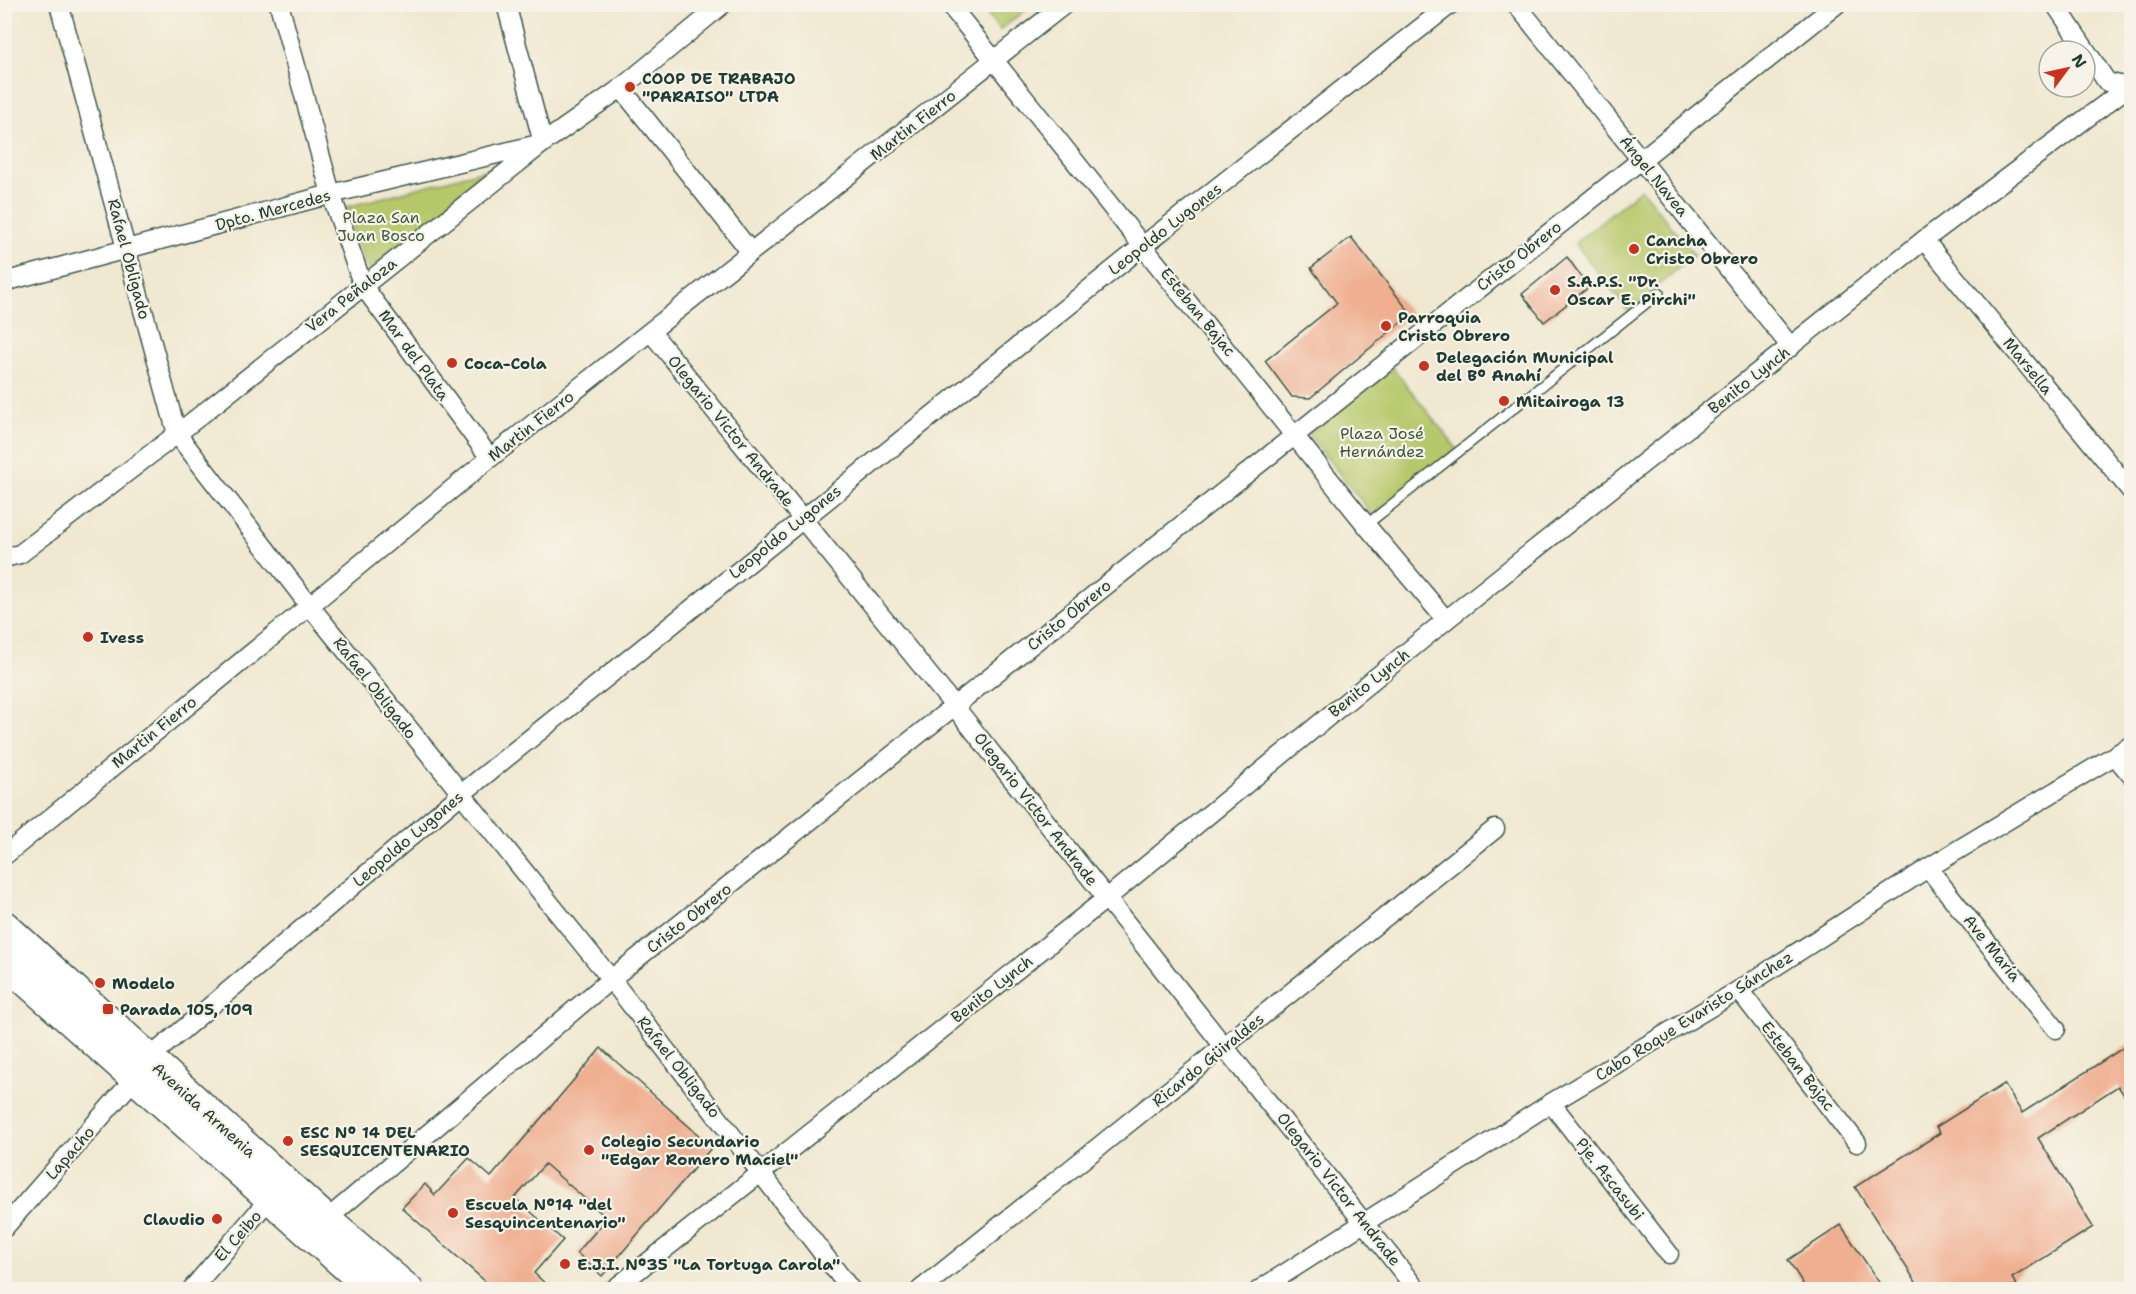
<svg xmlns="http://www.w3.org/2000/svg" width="2136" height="1294" font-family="'Shantell Sans',sans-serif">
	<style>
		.green { fill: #b7c86b; stroke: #6b8250; stroke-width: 1.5 }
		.building { fill: #f0af91 }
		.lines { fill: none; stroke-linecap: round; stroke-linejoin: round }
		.service-casing { stroke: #3e574b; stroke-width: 12 }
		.minor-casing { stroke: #3e574b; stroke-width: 21 }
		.primary-casing { stroke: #3e574b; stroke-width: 33 }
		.service { stroke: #fff; stroke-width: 9 }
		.minor { stroke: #fff; stroke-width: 18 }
		.primary { stroke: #fff; stroke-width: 30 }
		.poi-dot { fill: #c8321e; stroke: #f7f3e8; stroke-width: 2 }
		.labels { text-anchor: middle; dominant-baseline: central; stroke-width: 4.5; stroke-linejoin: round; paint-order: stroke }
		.poi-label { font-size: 16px; font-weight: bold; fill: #1f3d34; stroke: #f7f3e8; text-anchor: start }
		.street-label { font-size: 16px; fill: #1f3d34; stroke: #f7f3e8 }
		.park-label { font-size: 16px; fill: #3d593f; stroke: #f7f3e8 }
	</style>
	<rect width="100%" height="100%" fill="#f7f3e8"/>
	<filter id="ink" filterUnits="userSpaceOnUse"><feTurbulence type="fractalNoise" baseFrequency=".0167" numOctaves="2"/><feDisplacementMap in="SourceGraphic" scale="12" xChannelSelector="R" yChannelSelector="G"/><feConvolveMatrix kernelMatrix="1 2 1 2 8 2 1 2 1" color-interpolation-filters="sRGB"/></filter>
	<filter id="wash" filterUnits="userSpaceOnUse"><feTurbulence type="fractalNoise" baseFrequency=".008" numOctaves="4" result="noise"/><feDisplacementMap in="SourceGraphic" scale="24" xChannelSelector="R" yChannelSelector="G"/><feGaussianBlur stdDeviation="1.35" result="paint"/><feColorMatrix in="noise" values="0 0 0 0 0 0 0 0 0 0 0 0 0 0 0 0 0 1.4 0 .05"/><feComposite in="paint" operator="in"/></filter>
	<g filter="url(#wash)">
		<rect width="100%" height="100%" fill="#f0e8d0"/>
		<g class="green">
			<polygon points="979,5 1032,5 1000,30"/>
			<polygon points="511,163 368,270 343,208"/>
			<polygon points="1641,189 1694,255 1628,311 1575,243"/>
			<polygon points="1393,368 1457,449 1373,516 1308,434"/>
		</g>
		<g id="blocks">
			<g class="building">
				<polygon points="1351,237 1411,314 1310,398 1292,397 1265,361 1337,303 1311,268"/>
				<polygon points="1567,257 1589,287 1544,322 1522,294"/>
				<polygon points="2132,1042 2132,1107 2118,1086 2038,1138 2093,1227 2012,1278 2019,1290 1921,1290 1855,1187 1940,1133 1936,1127 2004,1084 2022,1113"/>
				<polygon points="601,1048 712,1147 602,1276 577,1253 607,1218 545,1164 515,1198 563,1240 534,1273 552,1290 495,1290 402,1208 425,1184 435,1195 469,1158 491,1177"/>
				<polygon points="1841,1225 1884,1290 1807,1290 1788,1260"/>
			</g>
		</g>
	</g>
	<g filter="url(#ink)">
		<use href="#blocks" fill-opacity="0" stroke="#3e574b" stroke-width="1.5"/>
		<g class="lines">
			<g class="service-casing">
				<polyline id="service" points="1366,525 1659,293"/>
			</g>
			<g class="minor-casing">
				<g id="minor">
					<polyline points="59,4 177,434 309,605 611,979 851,1290"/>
					<polyline points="279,4 331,194 363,286 490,458"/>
					<polyline points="949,4 1366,525 1446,620"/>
					<polyline points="1516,4 1791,347"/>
					<polyline points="2055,4 2107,82 2132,88"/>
					<polyline points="621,88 750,251"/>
					<polyline points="1924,240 2132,492"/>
					<polyline points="4,282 331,194 543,143 506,4"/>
					<polyline points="651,332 955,707 1417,1290"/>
					<polyline points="4,558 20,554 177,434 543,143 621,88 723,4"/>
					<polyline points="2115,756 2132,776"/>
					<polyline points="4,856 490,458 1065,4"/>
					<polyline points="1928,868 2056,1029"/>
					<polyline points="1739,990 1857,1143"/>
					<polyline points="1551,1103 1669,1254"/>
					<polyline points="4,1228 135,1078 148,1059 460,795 1144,245 1451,4"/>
					<polyline points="322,1228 326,1220 611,979 1837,4"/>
					<polyline points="191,1290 276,1191"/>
					<polyline points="613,1290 1107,898 1446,620 1924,240 2132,84"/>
					<polyline points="920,1290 1495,829"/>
					<polyline points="1259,1290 1551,1103 1739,990 1928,868 2132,745"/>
				</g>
			</g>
			<g class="primary-casing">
				<g id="primary">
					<polyline points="4,926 326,1220 408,1290"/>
					<polyline points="4,961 373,1290"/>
				</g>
			</g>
			<use href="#service" class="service"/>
			<use href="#minor" class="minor"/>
			<use href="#primary" class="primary"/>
		</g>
	</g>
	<g class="poi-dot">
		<circle cx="630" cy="87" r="6"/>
		<circle cx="1634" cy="249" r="6"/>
		<circle cx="1555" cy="290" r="6"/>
		<circle cx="1386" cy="326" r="6"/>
		<circle cx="452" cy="363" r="6"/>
		<circle cx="1424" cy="366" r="6"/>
		<circle cx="1504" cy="401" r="6"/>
		<circle cx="88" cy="637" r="6"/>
		<circle cx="100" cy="983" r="6"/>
		<rect x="102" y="1003" width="12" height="12" rx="3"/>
		<circle cx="288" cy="1141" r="6"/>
		<circle cx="589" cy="1150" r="6"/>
		<circle cx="453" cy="1213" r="6"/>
		<circle cx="217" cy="1219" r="6"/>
		<circle cx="565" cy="1264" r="6"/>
	</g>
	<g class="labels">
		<g class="poi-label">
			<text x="642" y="78">COOP DE TRABAJO<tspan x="642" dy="18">"PARAISO" LTDA</tspan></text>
			<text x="1646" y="240">Cancha<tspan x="1646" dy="18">Cristo Obrero</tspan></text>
			<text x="1567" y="281">S.A.P.S. "Dr.<tspan x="1567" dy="18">Oscar E. Pirchi"</tspan></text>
			<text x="1398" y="317">Parroquia<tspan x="1398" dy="18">Cristo Obrero</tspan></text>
			<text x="1436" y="357">Delegación Municipal<tspan x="1436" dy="18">del Bº Anahí</tspan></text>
			<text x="464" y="363">Coca-Cola</text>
			<text x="1516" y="401">Mitairoga 13</text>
			<text x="100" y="637">Ivess</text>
			<text x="112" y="983">Modelo</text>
			<text x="120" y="1009">Parada 105, 109</text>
			<text x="300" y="1132">ESC Nº 14 DEL<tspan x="300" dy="18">SESQUICENTENARIO</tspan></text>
			<text x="601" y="1141">Colegio Secundario<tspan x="601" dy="18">"Edgar Romero Maciel"</tspan></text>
			<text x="465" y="1204">Escuela Nº14 "del<tspan x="465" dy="18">Sesquincentenario"</tspan></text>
			<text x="205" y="1219" text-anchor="end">Claudio</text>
			<text x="577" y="1264">E.J.I. Nº35 "La Tortuga Carola"</text>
		</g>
		<g class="street-label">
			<text transform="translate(913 125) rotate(-38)">Martin Fierro</text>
			<text transform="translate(1654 176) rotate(51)">Ángel Navea</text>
			<text transform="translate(273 210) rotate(-15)">Dpto. Mercedes</text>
			<text transform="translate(1165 229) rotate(-38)">Leopoldo Lugones</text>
			<text transform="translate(1519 256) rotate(-38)">Cristo Obrero</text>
			<text transform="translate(129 259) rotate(75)">Rafael Obligado</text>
			<text transform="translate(351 295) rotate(-38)">Vera Peñaloza</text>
			<text transform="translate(1198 312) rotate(51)">Esteban Bajac</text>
			<text transform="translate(414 355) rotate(54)">Mar del Plata</text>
			<text transform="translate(2028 366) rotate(51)">Marsella</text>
			<text transform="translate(1749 380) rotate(-38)">Benito Lynch</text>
			<text transform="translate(531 426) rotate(-38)">Martin Fierro</text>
			<text transform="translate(731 431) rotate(51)">Olegario Victor Andrade</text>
			<text transform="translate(785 532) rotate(-39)">Leopoldo Lugones</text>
			<text transform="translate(1069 615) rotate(-39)">Cristo Obrero</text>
			<text transform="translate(1369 683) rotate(-39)">Benito Lynch</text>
			<text transform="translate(375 688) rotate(52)">Rafael Obligado</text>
			<text transform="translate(154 732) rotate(-39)">Martin Fierro</text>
			<text transform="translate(1036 809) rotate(52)">Olegario Victor Andrade</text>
			<text transform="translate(408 839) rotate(-40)">Leopoldo Lugones</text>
			<text transform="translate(689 918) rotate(-38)">Cristo Obrero</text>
			<text transform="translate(1992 948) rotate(51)">Ave María</text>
			<text transform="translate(992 989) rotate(-38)">Benito Lynch</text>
			<text transform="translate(1694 1016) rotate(-32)">Cabo Roque Evaristo Sánchez</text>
			<text transform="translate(1208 1060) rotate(-39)">Ricardo Güiraldes</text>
			<text transform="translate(1798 1066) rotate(52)">Esteban Bajac</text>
			<text transform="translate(679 1067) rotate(52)">Rafael Obligado</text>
			<text transform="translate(204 1110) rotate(42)">Avenida Armenia</text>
			<text transform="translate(70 1153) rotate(-49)">Lapacho</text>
			<text transform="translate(1610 1179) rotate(52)">Pje. Ascasubi</text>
			<text transform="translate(1339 1189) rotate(52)">Olegario Victor Andrade</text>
			<text transform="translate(238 1236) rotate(-49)">El Ceibo</text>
		</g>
		<g class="park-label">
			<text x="381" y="217">Plaza San<tspan x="381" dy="18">Juan Bosco</tspan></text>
			<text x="1382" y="433">Plaza José<tspan x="1382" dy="18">Hernández</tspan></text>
		</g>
	</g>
	<rect width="2136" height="1294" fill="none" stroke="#f7f3e8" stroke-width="24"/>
	<g transform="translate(2067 69) rotate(57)"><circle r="28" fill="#f7f3e8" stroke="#a1aaa0" stroke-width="1.5"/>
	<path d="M0-4.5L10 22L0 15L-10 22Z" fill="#c8321e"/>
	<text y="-9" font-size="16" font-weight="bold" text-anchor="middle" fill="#1f3d34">N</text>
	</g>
</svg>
